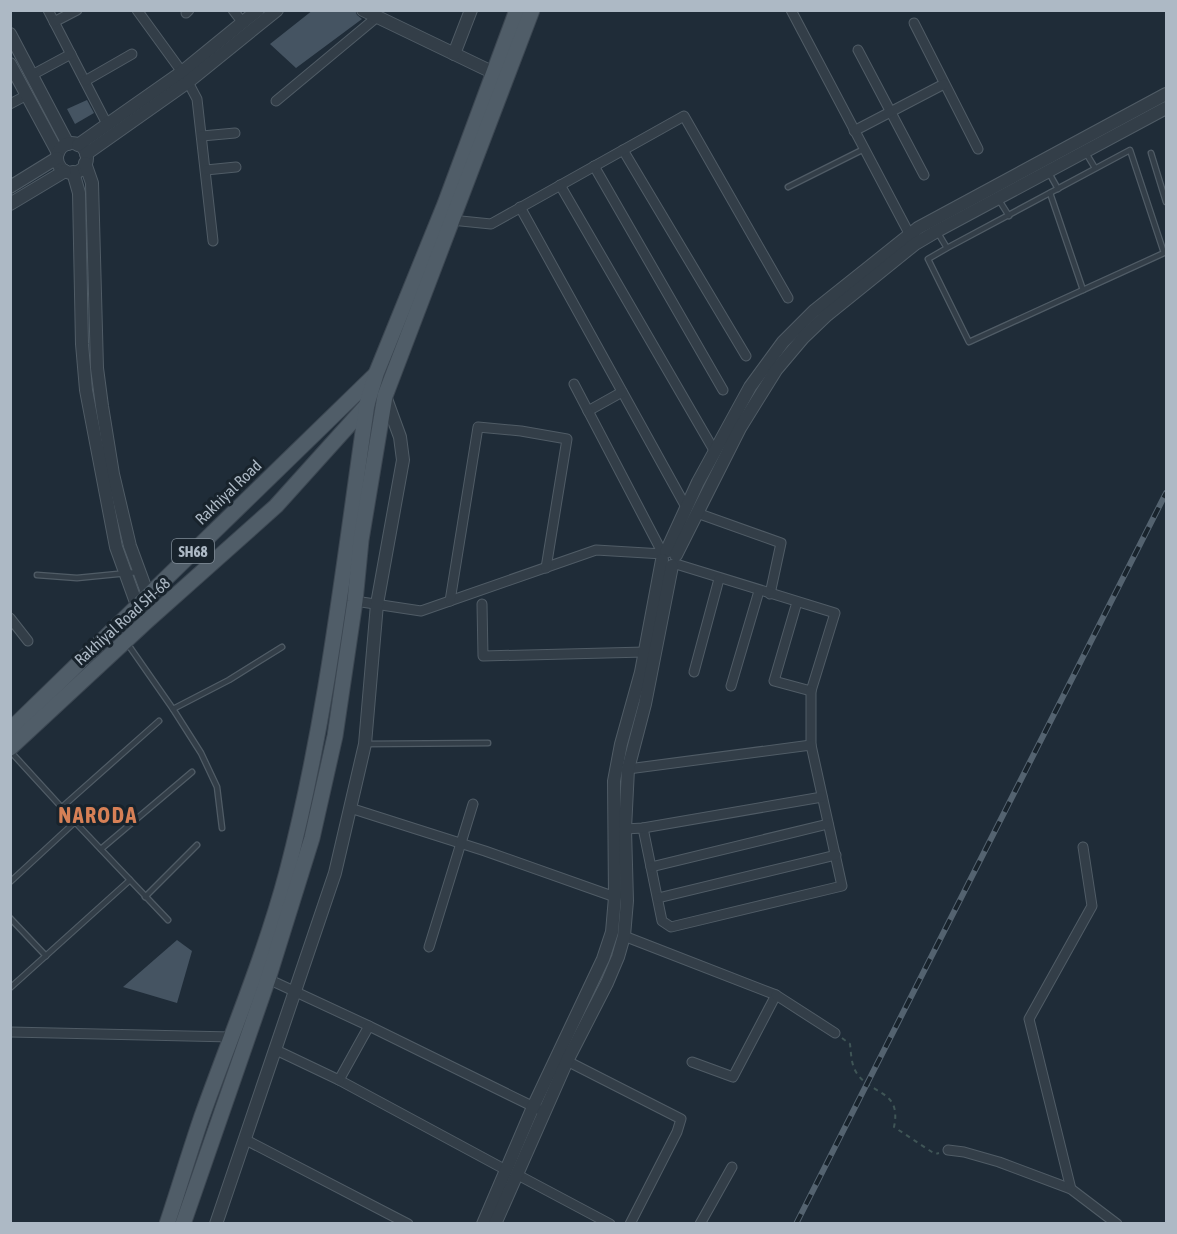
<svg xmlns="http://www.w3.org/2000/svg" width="1177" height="1234" font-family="'Asap Condensed',sans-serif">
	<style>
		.building { fill: #455462 }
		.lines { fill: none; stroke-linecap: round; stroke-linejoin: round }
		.service-casing { stroke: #505c66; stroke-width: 7 }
		.minor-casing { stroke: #505c66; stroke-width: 11 }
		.tertiary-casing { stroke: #505c66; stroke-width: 14 }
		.primary-casing { stroke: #3c4752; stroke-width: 17 }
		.path { stroke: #3f5556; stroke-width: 2; stroke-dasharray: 4.5 4.5; stroke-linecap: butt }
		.service { stroke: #333e48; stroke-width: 4.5 }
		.minor { stroke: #333e48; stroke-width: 9 }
		.tertiary { stroke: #333e48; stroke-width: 12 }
		.primary { stroke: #505d68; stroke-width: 15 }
		.rail-casing { stroke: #546370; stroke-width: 6 }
		.rail { stroke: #18232c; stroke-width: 4; stroke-dasharray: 11; stroke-linecap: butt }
		.labels { text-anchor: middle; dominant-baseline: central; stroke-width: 6; stroke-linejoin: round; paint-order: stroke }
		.shield { fill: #18232c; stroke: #808c97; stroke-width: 1.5 }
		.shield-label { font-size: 15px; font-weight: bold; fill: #adb9c5 }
		.street-label { font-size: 16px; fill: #adb9c5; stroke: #18232c }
		.district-label { font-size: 22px; font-weight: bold; letter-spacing: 1.5px; fill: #d78056; stroke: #18232c }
	</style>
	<rect width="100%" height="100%" fill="#1f2c38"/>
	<g class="building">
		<polygon points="313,10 355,10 357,15 362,19 296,68 270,44"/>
		<polygon points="87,100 94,113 75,124 67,109"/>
		<polygon points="177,940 192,951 177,1003 123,987"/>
	</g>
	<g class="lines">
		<g class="service-casing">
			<g id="service">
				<polyline points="1086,153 1095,168"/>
				<polyline points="1151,153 1166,202"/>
				<polyline points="1049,173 1058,189"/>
				<polyline points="788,187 864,149"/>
				<polyline points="1050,193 1083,290"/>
				<polyline points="999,200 1009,216"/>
				<polyline points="938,233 947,248 928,259 969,342 1164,253 1130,150 947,248"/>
				<polyline points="37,575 77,578 138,572"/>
				<polyline points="127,643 173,709 229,680 282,647"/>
				<polyline points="173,709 201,753 217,787 222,828"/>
				<polyline points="365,744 488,743"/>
				<polyline points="10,751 75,822 168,920"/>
				<polyline points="61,808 159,721"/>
				<polyline points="101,849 192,772"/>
				<polyline points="10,882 75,822"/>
				<polyline points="145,897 197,845"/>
				<polyline points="10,918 46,956"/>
				<polyline points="10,988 130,880"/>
			</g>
		</g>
		<g class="minor-casing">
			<g id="minor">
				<polyline points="48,10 107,124"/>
				<polyline points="137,10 182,72"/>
				<polyline points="233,10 243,23"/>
				<polyline points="791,10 912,239"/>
				<polyline points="186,13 189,10"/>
				<polyline points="54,22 77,10"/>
				<polyline points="914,23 978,149"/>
				<polyline points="858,50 924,175"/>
				<polyline points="32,75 71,54"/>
				<polyline points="85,81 132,54"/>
				<polyline points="188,82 197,99 213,241"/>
				<polyline points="276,101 377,17"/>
				<polyline points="10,104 27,95"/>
				<polyline points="854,131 944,84"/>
				<polyline points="202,136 235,133"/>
				<polyline points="623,150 746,356"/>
				<polyline points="594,166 723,390"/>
				<polyline points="206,170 236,167"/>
				<polyline points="560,185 715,452"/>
				<polyline points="520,207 686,507"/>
				<polyline points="451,220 491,224 684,116 788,298"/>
				<polyline points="588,411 622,392"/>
				<polyline points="697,513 781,543 770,594"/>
				<polyline points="676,564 835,613 811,691 774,681 797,602"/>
				<polyline points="355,601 421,611 596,550 663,554 574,384"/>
				<polyline points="450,601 478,427 521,431 567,439 546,568"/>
				<polyline points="482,604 483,656 645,652"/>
				<polyline points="10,618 28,641"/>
				<polyline points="694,672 719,579"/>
				<polyline points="731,686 759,591"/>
				<polyline points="811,691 811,745"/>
				<polyline points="628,769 811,745 842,886 671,927 662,921 643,828"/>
				<polyline points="350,808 485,851 615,897"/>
				<polyline points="625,829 643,828 822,797"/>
				<polyline points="651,867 828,824"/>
				<polyline points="658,898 836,855"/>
				<polyline points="624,936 776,995 733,1077 692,1062"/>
				<polyline points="429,947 473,804"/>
				<polyline points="268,979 369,1026 538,1109"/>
				<polyline points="776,995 835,1033"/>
				<polyline points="369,1026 339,1080 506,1170"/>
				<polyline points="10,1032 232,1037"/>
				<polyline points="276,1050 339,1080"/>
				<polyline points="567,1061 681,1119 677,1132 630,1224"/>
				<polyline points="246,1140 408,1224"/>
				<polyline points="948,1150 964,1152 999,1162 1071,1189 1117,1224"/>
				<polyline points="516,1174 610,1224"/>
				<polyline points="1071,1189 1029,1019 1092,906 1083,847"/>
				<polyline points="700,1224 732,1167"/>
			</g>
		</g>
		<g class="tertiary-casing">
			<g id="tertiary">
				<polyline points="363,10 494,73"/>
				<polyline points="10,34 68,144"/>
				<polyline points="454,54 471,10"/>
				<polyline points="10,64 58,153"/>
				<circle cx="72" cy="158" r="15"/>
				<polyline points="78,145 182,72 258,10"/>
				<polyline points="86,154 188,82 277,10"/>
				<polyline points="85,163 92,183 97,368 102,406 113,474 130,546 148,595 158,611"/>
				<polyline points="73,172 79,193 82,344 86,390 116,547 137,605 147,621"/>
				<polyline points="10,187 57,158"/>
				<polyline points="10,204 65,171"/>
				<polyline points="666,552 698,482 750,387 783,342 814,311 918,228 1166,94"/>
				<polyline points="676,555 740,428 776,370 803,338 827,315 915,244 937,231 1166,108"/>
				<polyline points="216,1224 335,873 365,744 377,604 403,460 400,437 385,396"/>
				<polyline points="483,1224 533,1107 603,959 612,932 615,897 614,781 621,744 641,672 662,560"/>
				<polyline points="495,1224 567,1061 607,983 618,957 624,936 627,901 625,829 628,769 645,704 672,566"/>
			</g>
		</g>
		<g class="primary-casing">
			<g id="primary">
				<polyline points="10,730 375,375"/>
				<polyline points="10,748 147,621 276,506 367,405"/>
				<path d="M167,1224C179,1188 190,1151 202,1116C231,1035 265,955 287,872C327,719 344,561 367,404L376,374L445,204L517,10"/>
				<polyline points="183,1224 268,979 312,838 335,736 355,601 361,540 385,396 532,10"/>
			</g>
		</g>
		<path class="path" d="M842,1038L850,1044C851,1052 851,1064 856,1072C871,1096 902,1089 894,1127L935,1154L939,1153"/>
		<use href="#service" class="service"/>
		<use href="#minor" class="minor"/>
		<use href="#tertiary" class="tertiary"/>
		<use href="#primary" class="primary"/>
		<g class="rail-casing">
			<polyline id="rail" points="796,1224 1166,493"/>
		</g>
		<use href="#rail" class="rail"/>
	</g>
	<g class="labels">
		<rect class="shield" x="172" y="539" width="42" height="24" rx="4.5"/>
		<g class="shield-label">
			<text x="193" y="551">SH68</text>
		</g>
		<g class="street-label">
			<text transform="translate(228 492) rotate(-44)">Rakhiyal Road</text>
			<text transform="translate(122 621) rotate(-42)">Rakhiyal Road SH-68</text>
		</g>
		<g class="district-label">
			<text x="98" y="815">NARODA</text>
		</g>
	</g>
	<rect width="1177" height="1234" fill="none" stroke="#adb9c5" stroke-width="24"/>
</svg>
